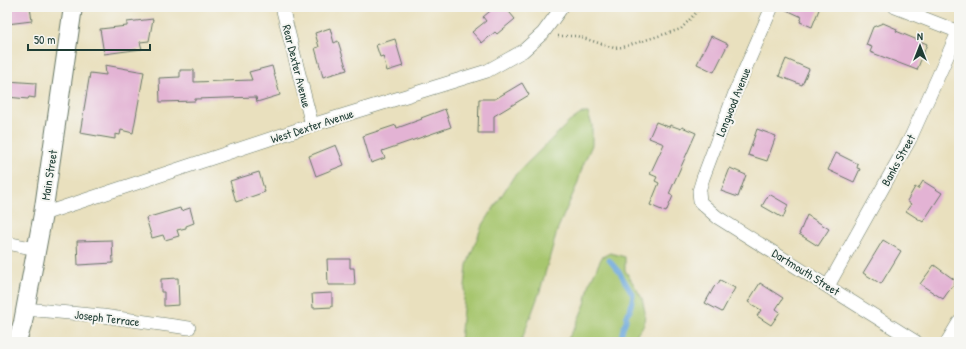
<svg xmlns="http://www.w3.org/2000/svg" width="966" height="349" font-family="'Patrick Hand',sans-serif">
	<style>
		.green { fill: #a7c66e; stroke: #638251 }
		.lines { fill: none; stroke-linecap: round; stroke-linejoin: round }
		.stream { stroke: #69a6da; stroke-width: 5 }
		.building { fill: #e3b3d4 }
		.minor-casing { stroke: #667664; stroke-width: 14 }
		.secondary-casing { stroke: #667664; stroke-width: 20 }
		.path { stroke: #667664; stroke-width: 2.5; stroke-dasharray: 1 3; stroke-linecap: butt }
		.minor { stroke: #fff; stroke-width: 13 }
		.secondary { stroke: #fff; stroke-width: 18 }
		.labels { text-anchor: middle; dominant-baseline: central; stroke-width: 4; stroke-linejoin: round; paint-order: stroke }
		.street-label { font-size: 12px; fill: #1f3d34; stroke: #f6f6f2 }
	</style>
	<rect width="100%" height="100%" fill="#f6f6f2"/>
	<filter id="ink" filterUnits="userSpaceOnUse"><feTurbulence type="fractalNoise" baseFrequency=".025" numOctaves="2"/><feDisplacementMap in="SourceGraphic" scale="8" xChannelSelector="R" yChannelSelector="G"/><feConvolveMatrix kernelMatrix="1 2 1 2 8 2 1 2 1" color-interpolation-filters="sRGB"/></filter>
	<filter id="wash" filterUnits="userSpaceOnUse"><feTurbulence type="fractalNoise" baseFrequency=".012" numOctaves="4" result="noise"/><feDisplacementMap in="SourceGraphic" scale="16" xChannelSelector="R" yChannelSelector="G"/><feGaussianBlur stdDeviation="0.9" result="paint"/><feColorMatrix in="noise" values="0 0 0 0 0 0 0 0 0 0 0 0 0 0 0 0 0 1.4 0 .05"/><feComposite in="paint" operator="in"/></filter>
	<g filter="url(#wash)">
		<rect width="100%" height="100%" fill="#e9e0be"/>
		<g class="green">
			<polygon points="582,113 588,113 592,125 592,145 583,165 577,185 558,228 540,291 521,342 460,342 467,265 481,228 514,176 568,123"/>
			<polygon points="610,253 625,257 625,270 642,298 645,312 644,325 637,334 637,340 651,342 566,342 575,327 585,304 590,282 602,257"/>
		</g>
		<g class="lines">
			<path class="stream" d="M609,260L620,273L633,295L630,311L627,313C626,317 627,320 625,323C623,330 619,335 624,342"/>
		</g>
		<g id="blocks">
			<g class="building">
				<polygon points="7,7 30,7 32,21 7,24"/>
				<polygon points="495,7 505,7 515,19 497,34 495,32 482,43 472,32 486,21 483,17"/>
				<polygon points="780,7 820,7 812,27 800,22 802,17"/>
				<polygon points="153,19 149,41 140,42 142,49 104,54 100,29 127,26 127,22"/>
				<polygon points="883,23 897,29 896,31 927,44 917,70 870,52 872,47 866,45 873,27"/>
				<polygon points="330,28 334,43 338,41 347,70 323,77 315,48 319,47 315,33"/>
				<polygon points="711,36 728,44 714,72 697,64"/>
				<polygon points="395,39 403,66 387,71 383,56 380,57 376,45"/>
				<polygon points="786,59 809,69 802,85 779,76"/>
				<polygon points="105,65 144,72 133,133 121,130 120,135 115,134 115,139 80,133 90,73 106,75"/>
				<polygon points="272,66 280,95 257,102 256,97 195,99 195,101 160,102 159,78 180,77 180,70 194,70 194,82 252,80 249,72"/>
				<polygon points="7,81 36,83 35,98 29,97 28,99 7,97"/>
				<polygon points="522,83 529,95 494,116 494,133 478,133 479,99 495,99"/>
				<polygon points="445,109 451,127 382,151 385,158 371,163 363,136 396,125 397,128 422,119 421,118"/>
				<polygon points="656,122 669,127 670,125 681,129 682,127 696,133 669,194 673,196 666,212 650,205 659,183 655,181 657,177 650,174 664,144 649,138"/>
				<polygon points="757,129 776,136 767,161 748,155"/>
				<polygon points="336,145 344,165 316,176 309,156"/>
				<polygon points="836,153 858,164 857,168 860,169 854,182 828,170"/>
				<polygon points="730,168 746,175 738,197 721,191"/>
				<polygon points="259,172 265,192 236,202 230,181"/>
				<polygon points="923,181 942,193 923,222 906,211 911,204 907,201 915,187 918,189"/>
				<polygon points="769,194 788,205 783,218 762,206"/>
				<polygon points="180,208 181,211 190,208 194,223 186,226 186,228 177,230 179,236 165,240 163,235 152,238 146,218"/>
				<polygon points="807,215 829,229 818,246 799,234"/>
				<polygon points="112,240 113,263 78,265 77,241"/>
				<polygon points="883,240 901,251 881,284 863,273"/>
				<polygon points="327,259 350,259 350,268 354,268 355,285 328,285"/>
				<polygon points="934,265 956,281 943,299 920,284"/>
				<polygon points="178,278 179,305 164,306 164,292 161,292 161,279"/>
				<polygon points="720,280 735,288 722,312 705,303 714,287 717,284 718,284"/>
				<polygon points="760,283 783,298 776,309 780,312 771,325 757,316 761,310 748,302"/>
				<polygon points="332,293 332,307 313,308 312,294"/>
			</g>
		</g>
	</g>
	<g filter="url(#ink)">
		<use href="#blocks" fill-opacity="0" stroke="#667664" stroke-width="1"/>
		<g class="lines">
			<g class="minor-casing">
				<g id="minor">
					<polyline points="282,7 312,125"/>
					<polyline points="772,7 736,90 703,178 699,191 700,202 717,217 916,342"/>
					<polyline points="895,7 959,32"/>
					<polyline points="43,214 312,125 487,71 523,51 543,33 562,7"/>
					<polyline points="7,243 36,249"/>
					<polyline points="828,286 910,139 959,30"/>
					<polyline points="25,309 103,316 189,328"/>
					<polyline points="947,342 959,322"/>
				</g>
			</g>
			<g class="secondary-casing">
				<polyline id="secondary" points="17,342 23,322 43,214 73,7"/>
			</g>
			<polyline class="path" points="558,36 577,36 614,48 623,47 681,29 701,7"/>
			<use href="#minor" class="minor"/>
			<use href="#secondary" class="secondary"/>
		</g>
	</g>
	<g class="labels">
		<g class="street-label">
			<text transform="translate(297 66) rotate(76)">Rear Dexter Avenue</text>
			<text transform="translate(733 102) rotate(-68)">Longwood Avenue</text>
			<text transform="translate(312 126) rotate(-18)">West Dexter Avenue</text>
			<text transform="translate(898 160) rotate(-61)">Banks Street</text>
			<text transform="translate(49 175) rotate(-81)">Main Street</text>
			<text transform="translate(806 272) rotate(32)">Dartmouth Street</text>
			<text transform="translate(107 318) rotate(7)">Joseph Terrace</text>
		</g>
	</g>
	<rect width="966" height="349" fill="none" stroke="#f6f6f2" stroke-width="24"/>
	<g transform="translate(920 46)" stroke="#f6f6f2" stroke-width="3" paint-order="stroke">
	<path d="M0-3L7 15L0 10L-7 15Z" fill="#1f3d34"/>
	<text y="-6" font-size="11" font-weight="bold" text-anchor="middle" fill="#1f3d34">N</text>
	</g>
	<path d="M28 44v6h122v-6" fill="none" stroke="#1f3d34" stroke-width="2"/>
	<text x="34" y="44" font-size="12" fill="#1f3d34" stroke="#f6f6f2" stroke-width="3" paint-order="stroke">50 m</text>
</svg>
